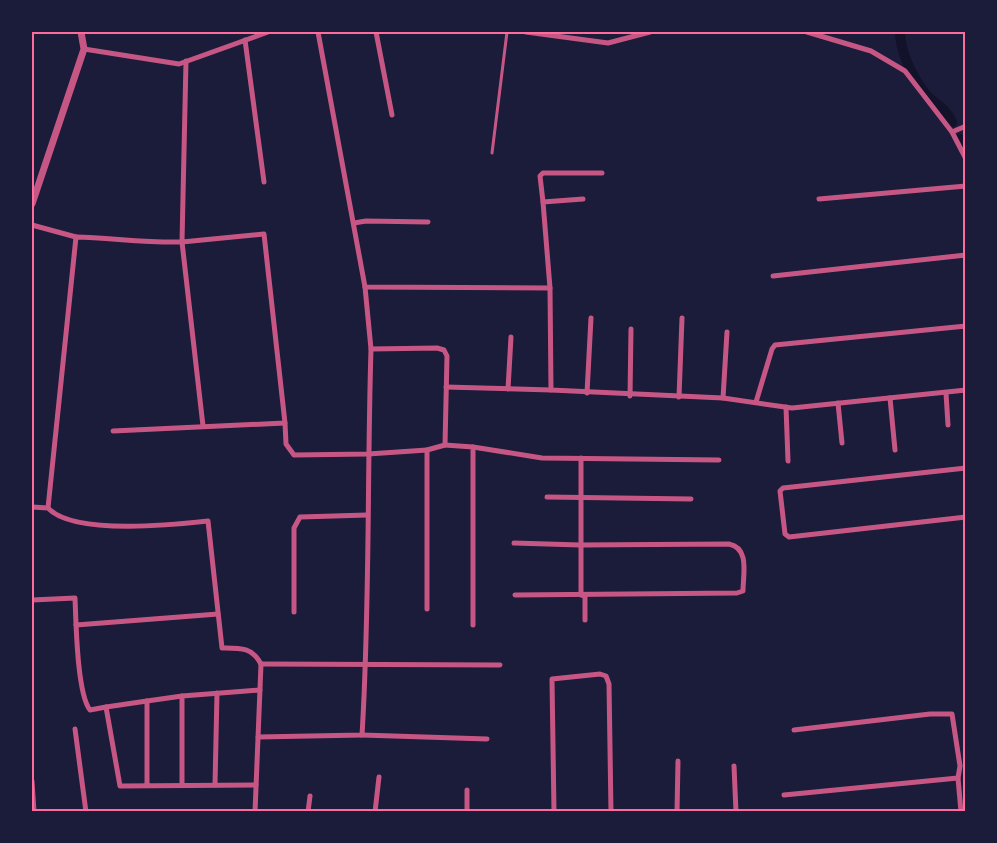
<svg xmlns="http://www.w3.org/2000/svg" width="997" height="843" font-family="'Golos Text',sans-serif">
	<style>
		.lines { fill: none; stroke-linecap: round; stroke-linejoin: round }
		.canal { stroke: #12122b; stroke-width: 10 }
		.service { stroke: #c65784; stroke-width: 3 }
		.minor { stroke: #c65784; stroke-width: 5 }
		.tertiary { stroke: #c65784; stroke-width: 7 }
		.neatline { fill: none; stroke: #ff6b9d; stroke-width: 2 }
	</style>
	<rect width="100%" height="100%" fill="#1b1b3a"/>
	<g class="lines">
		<g class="canal">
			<path d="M900,32C900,51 912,76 924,92C933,104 946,107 952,122"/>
			<polyline points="960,139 966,150"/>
		</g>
		<polyline class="service" points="492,153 507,32"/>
		<g class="minor">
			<polyline points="318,32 365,287 550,288 551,390 723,398 792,408 966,390"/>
			<polyline points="376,32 392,115"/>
			<polyline points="526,32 608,43 650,32"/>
			<polyline points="807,32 871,51 905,71 952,132 966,126"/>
			<polyline points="245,40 264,182"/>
			<polyline points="84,49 179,64 268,32"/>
			<polyline points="952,132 966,159"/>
			<polyline points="819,199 966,186"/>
			<polyline points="543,202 540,176 543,173 602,173"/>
			<polyline points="354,223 366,221 428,222"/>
			<polyline points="32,225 76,237"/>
			<polyline points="773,276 966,255"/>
			<polyline points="365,287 371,349 437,348 444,350 447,356 445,445 473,447 473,625"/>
			<polyline points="550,288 543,202 583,199"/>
			<polyline points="446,387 551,390"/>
			<polyline points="508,389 511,337"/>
			<polyline points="587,393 591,318"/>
			<polyline points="946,393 948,425"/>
			<polyline points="630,396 631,329"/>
			<polyline points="679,397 682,318"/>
			<polyline points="723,398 727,332"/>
			<polyline points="890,398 895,450"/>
			<polyline points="756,402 772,349 775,345 966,326"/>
			<polyline points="838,403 842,443"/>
			<polyline points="786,407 788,461"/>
			<polyline points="285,423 286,444 294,455 368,454 427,450"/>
			<polyline points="113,431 285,423 264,234 182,242 186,61"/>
			<polyline points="473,447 542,458 719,460"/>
			<polyline points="581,458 581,595 585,596 585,620"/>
			<polyline points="966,468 783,488 780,491 785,534 789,537 966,517"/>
			<polyline points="547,497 691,499"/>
			<path d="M32,507L48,508C73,535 172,525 208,521L222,648C240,648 252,647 261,664L255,812"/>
			<path d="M48,508L76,237C112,238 146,243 182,242L203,426"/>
			<path d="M514,543L580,545L729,544C750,548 743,575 743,591L737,593L515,595"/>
			<path d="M32,600L75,598C76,621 77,694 90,710L106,707"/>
			<polyline points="427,609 427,450 445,445"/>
			<polyline points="294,612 294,528 300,517 367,515"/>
			<polyline points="76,625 218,614"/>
			<polyline points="261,664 500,665"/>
			<polyline points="147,701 182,696"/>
			<polyline points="75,729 86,812"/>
			<polyline points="794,730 930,714 952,714 960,766 958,778"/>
			<polyline points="362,735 487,739"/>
			<path d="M258,737L362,735C370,606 367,477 371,349"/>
			<polyline points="734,766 736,812"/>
			<polyline points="32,781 34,812"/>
			<polyline points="147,785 147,701 106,707 120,786 256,785"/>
			<polyline points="182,785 182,696 260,690"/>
			<polyline points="215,785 217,693"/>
			<polyline points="784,795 958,778 961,812"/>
			<polyline points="308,812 310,796"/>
			<polyline points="375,812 379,777"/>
			<polyline points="467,812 467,790"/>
			<polyline points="554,812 552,679 600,674 606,676 609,684 611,812"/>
			<polyline points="677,812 678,761"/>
		</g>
		<polyline class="tertiary" points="32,204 84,49 81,32"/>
	</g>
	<rect width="997" height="843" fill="none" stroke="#1b1b3a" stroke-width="66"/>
	<rect x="33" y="33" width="931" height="777" class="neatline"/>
</svg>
